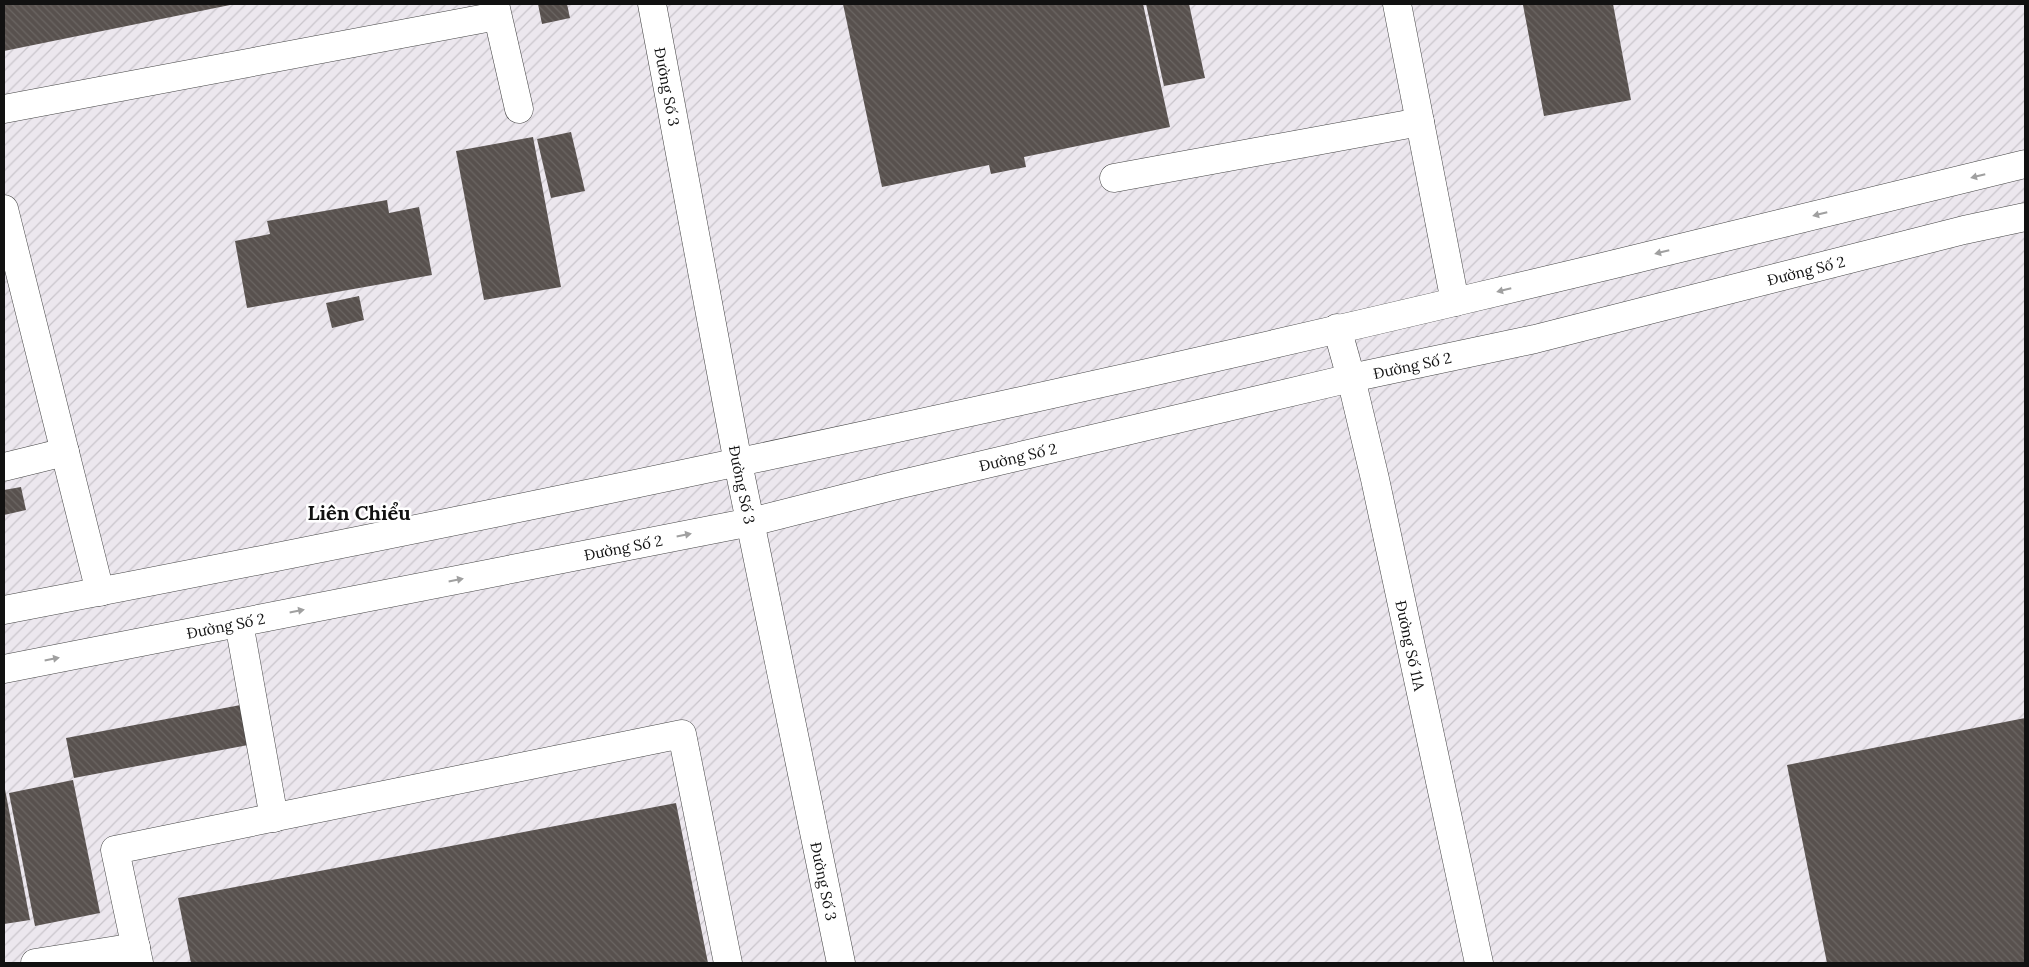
<svg xmlns="http://www.w3.org/2000/svg" width="2029" height="967" font-family="Lora,serif">
	<style>
		.industrial { fill: url(#industrial-furrows) }
		.building { fill: url(#building-back-hatch) }
		.lines { fill: none; stroke-linecap: round; stroke-linejoin: round }
		.minor-casing { stroke: #444; stroke-width: 29 }
		.minor { stroke: #fff; stroke-width: 28 }
		.oneway { fill: #a0a0a0 }
		.labels { text-anchor: middle; dominant-baseline: central; stroke-width: 5; stroke-linejoin: round; paint-order: stroke }
		.street-label { font-size: 15px; fill: #111; stroke: #fff }
		.district-label { font-size: 20px; font-weight: bold; fill: #111; stroke: #fff }
	</style>
	<defs>
		<pattern id="industrial-furrows" width="10" height="10" patternUnits="userSpaceOnUse" patternTransform="scale(1.25)"><rect width="10" height="10" fill="#ece7ee"/><path d="M-1 1l2-2M0 10L10 0M9 11l2-2" fill="none" stroke="#c9c5cb"/></pattern>
		<pattern id="building-back-hatch" width="6" height="6" patternUnits="userSpaceOnUse" patternTransform="scale(1.25)"><rect width="6" height="6" fill="#58514e"/><path d="M-1 5l2 2M0 0l6 6M5-1l2 2" fill="none" stroke="#6b6663"/></pattern>
	</defs>
	<rect width="100%" height="100%" fill="#fefcf6"/>
	<rect class="industrial" x="4" y="4" width="2021" height="959"/>
	<g class="building">
		<polygon points="4,4 230,4 230,5 4,51"/>
		<polygon points="538,4 567,4 570,18 542,24"/>
		<polygon points="843,4 1143,4 1170,127 1024,157 1026,167 991,174 989,165 882,187"/>
		<polygon points="1146,4 1189,4 1205,78 1164,86"/>
		<polygon points="1532,4 1613,4 1631,100 1544,116 1523,5"/>
		<polygon points="571,132 585,191 551,198 537,139"/>
		<polygon points="533,137 561,287 484,300 456,151"/>
		<polygon points="387,200 389,213 419,207 432,275 247,308 235,241 270,234 267,221"/>
		<polygon points="359,296 364,320 332,328 326,303"/>
		<polygon points="21,487 26,510 4,515 4,490"/>
		<polygon points="251,703 259,743 74,778 66,738"/>
		<polygon points="2025,718 2025,963 1827,963 1787,765"/>
		<polygon points="73,780 100,913 35,926 9,793"/>
		<polygon points="4,784 30,920 4,924"/>
		<polygon points="676,803 708,963 191,963 178,898"/>
	</g>
	<g class="lines">
		<g class="minor-casing">
			<g id="minor">
				<polyline points="495,4 519,109"/>
				<path id="s1" d="M652,4L738,463L841,963"/>
				<polyline points="1397,4 1455,302"/>
				<polyline points="4,109 497,16"/>
				<polyline points="1114,178 1420,122"/>
				<polyline points="4,209 100,592"/>
				<path id="s2" d="M1337,328L1351,378L1375,479L1479,963"/>
				<polyline points="4,467 65,452"/>
				<path d="M4,610C491,517 976,415 1459,301C1648,257 1836,210 2025,164"/>
				<polyline points="239,623 274,818"/>
				<path id="s3" d="M4,669L751,522L893,486L1351,378L1535,339L1964,230L2025,217"/>
				<polyline points="35,963 136,947"/>
				<polyline points="139,963 115,850 682,734 728,963"/>
			</g>
		</g>
		<use href="#minor" class="minor"/>
	</g>
	<defs><path id="oneway-solid" d="M-6-.8H1V-3.2L6.5 0L1 3.2V.8H-6Z" transform="scale(1.25)"/></defs>
	<g class="oneway">
		<use href="#oneway-solid" transform="translate(1978 176) rotate(166)"/>
		<use href="#oneway-solid" transform="translate(1820 214) rotate(166)"/>
		<use href="#oneway-solid" transform="translate(1662 252) rotate(166)"/>
		<use href="#oneway-solid" transform="translate(1504 290) rotate(166)"/>
		<use href="#oneway-solid" transform="translate(684 535) rotate(-11)"/>
		<use href="#oneway-solid" transform="translate(456 580) rotate(-11)"/>
		<use href="#oneway-solid" transform="translate(297 611) rotate(-11)"/>
		<use href="#oneway-solid" transform="translate(52 659) rotate(-11)"/>
	</g>
	<g class="labels">
		<g class="street-label">
			<text stroke="none"><textPath href="#s1" startOffset="84">Đường Số 3</textPath></text>
			<text stroke="none"><textPath href="#s3" startOffset="1846">Đường Số 2</textPath></text>
			<text stroke="none"><textPath href="#s3" startOffset="1441">Đường Số 2</textPath></text>
			<text stroke="none"><textPath href="#s3" startOffset="1036">Đường Số 2</textPath></text>
			<text stroke="none"><textPath href="#s1" startOffset="489">Đường Số 3</textPath></text>
			<text stroke="none"><textPath href="#s3" startOffset="631">Đường Số 2</textPath></text>
			<text stroke="none"><textPath href="#s3" startOffset="226">Đường Số 2</textPath></text>
			<text stroke="none"><textPath href="#s2" startOffset="326">Đường Số 11A</textPath></text>
			<text stroke="none"><textPath href="#s1" startOffset="894">Đường Số 3</textPath></text>
		</g>
		<g class="district-label">
			<text x="359" y="512">Liên Chiểu</text>
		</g>
	</g>
	<rect width="2029" height="967" fill="none" stroke="#111111" stroke-width="10"/>
</svg>
